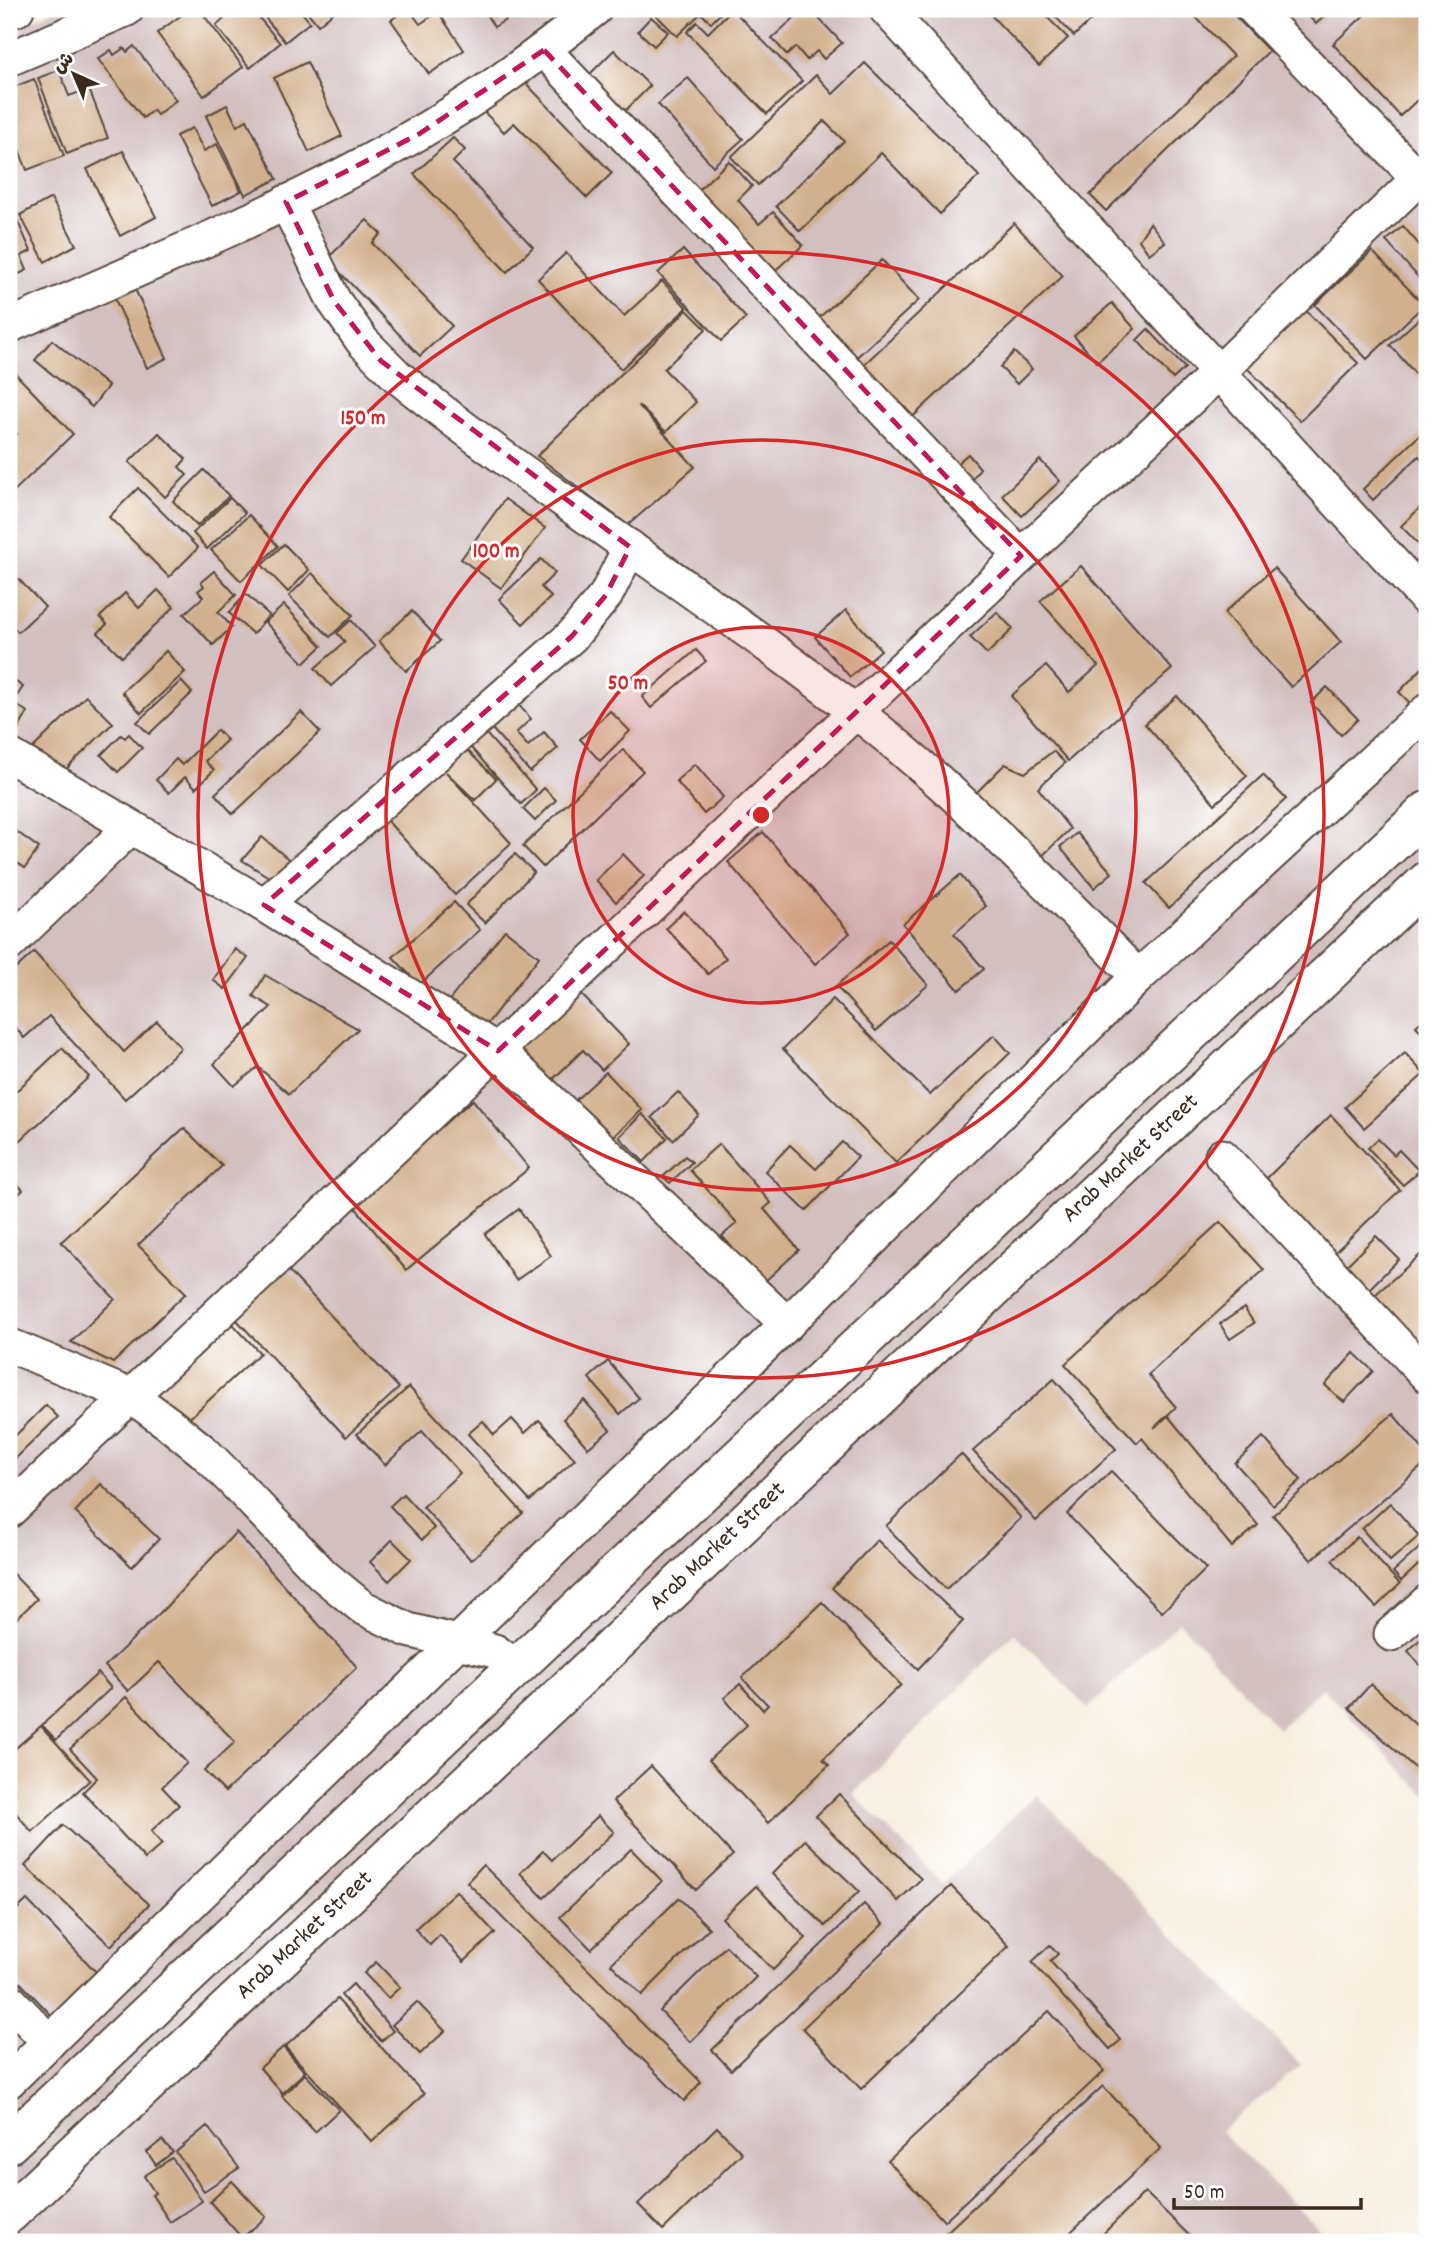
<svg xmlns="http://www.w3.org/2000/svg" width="1436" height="2251" font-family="Dekko,'Playpen Sans Arabic',sans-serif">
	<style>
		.industrial { fill: #d2bfc0 }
		.building { fill: #d1b08d }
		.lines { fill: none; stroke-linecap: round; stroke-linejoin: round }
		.minor-casing { stroke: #57473b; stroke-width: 37 }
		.major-casing { stroke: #57473b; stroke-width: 42 }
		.minor { stroke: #fff; stroke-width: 33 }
		.major { stroke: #fff; stroke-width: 38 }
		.marked { fill: none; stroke: #c2185b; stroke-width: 5; stroke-dasharray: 14 9; stroke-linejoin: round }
		.ring { fill: none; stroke: #d62828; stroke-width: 3.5 }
		.labels { text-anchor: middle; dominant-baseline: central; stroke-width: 6; stroke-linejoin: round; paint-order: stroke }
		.street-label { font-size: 24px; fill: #3b2a1e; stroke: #fff }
		.centre { fill: #d62828; stroke: #fff; stroke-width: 3.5 }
		.ring-label { font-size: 21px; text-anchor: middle; font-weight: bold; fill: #d62828; stroke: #fff; stroke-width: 6; stroke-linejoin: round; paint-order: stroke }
	</style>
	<rect width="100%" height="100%" fill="#fff"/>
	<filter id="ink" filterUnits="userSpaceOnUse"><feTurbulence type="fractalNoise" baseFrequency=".0143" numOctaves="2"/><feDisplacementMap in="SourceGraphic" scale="14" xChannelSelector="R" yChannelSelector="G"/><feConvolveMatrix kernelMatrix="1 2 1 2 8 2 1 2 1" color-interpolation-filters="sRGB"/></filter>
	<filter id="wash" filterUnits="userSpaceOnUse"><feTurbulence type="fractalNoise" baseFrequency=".00686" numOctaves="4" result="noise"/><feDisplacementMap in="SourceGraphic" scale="28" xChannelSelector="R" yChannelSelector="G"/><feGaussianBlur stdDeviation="1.57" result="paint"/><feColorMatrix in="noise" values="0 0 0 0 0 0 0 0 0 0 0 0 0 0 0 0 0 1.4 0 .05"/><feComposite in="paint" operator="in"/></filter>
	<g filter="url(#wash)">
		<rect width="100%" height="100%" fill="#f7eede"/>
		<polygon class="industrial" points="57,9 1427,9 1427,1796 1322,1688 1278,1729 1179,1622 1088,1709 1014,1633 853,1794 943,1884 1036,1794 1301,2065 1220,2131 1332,2242 9,2242 9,30"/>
		<g id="blocks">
			<g class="building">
				<polygon points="190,9 199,9 243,67 204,96 157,33"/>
				<polygon points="218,9 252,9 280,43 250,68 216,26 225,18"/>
				<polygon points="258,9 299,9 310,22 285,42"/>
				<polygon points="305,9 333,9 335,11 318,25"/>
				<polygon points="407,9 409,9 420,24 438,12 464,50 429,74 391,20"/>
				<polygon points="483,9 524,9 494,27"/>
				<polygon points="650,9 725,9 711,23 701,13 677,36"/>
				<polygon points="732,9 802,81 767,114 687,32 697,22 708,33"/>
				<polygon points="804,9 810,9 842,43 824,59 817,51 807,60 796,47 787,55 772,38"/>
				<polygon points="991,9 1039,9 1068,38 1039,66 988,12"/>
				<polygon points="1048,9 1103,9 1074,36"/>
				<polygon points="1188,9 1228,9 1269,51 1106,211 1090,195 1233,56"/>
				<polygon points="1302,9 1332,9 1316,24"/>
				<polygon points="1371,9 1427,9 1427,91 1400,116 1333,44"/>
				<polygon points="651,17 668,32 654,46 638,31"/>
				<polygon points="134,46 176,100 157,115 153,110 143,118 98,59 111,50 114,55 124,48 127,52"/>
				<polygon points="614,50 650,86 619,117 583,81"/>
				<polygon points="307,62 342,136 309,152 274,78"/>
				<polygon points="865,63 979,176 940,214 881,153 800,231 776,206 844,141 824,121 758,185 731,157 816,75 833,94"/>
				<polygon points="59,70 69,96 89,89 108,138 67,154 38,78"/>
				<polygon points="520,77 612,173 587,198 514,123 504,132 484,112"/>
				<polygon points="688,78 743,139 713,166 658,104"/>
				<polygon points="34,79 64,156 27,170 9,124 9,89"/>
				<polygon points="227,105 237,126 247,120 277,179 245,195 206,116"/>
				<polygon points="192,128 204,151 217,144 241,191 212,206 176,136"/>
				<polygon points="453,138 465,150 453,162 533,247 507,272 414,174"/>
				<polygon points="123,151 156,217 120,236 87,169"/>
				<polygon points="729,161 752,186 738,200 759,224 773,212 803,245 766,279 691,197"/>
				<polygon points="51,198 76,245 45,262 20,215"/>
				<polygon points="9,202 31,251 21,256 27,270 9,279"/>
				<polygon points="367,220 381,234 372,243 452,326 420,356 327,259"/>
				<polygon points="1014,223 1063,276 905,424 856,372"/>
				<polygon points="1150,223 1165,242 1149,254 1139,240"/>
				<polygon points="1403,226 1427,254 1427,287 1386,241"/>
				<polygon points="683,250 746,318 721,341 658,273"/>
				<polygon points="1372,251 1424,305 1367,359 1315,305"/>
				<polygon points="566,253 624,316 662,281 687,308 621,369 538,279"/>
				<polygon points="882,260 919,300 847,366 810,326"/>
				<polygon points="134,287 167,358 147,368 114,297"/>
				<polygon points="1112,303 1135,329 1097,362 1074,336"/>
				<polygon points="1303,308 1358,363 1300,421 1245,366"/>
				<polygon points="687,310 706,329 664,369 696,402 666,432 638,405 695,467 628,525 537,456"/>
				<polygon points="1427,311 1427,387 1390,345"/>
				<polygon points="1148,329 1185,368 1173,379 1137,340"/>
				<polygon points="52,340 108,386 92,407 35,360"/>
				<polygon points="1014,352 1032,369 1017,384 1000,367"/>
				<polygon points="9,367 73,434 9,496 9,442 17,434 9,425"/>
				<polygon points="1427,428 1427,465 1419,456 1373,500 1363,489"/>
				<polygon points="159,433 186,459 179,467 187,475 165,497 129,462"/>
				<polygon points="968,454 980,468 968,485 953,467"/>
				<polygon points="1040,460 1060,481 1022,516 1002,495"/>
				<polygon points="204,470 229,496 197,526 173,501"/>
				<polygon points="138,488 198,548 169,577 109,517"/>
				<polygon points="230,498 245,513 207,549 193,533"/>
				<polygon points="505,499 545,528 501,588 461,559"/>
				<polygon points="1427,501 1427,553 1401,526"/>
				<polygon points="249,515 278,546 241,581 211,550"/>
				<polygon points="284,544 309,570 288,592 262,565"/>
				<polygon points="541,559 555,573 541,587 551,597 523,624 499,599"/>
				<polygon points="1081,566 1172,669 1068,761 1011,696 1046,666 1069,692 1098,666 1040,601"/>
				<polygon points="1274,568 1341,642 1291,687 1224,613"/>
				<polygon points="9,569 45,607 18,632 9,622"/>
				<polygon points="214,571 236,595 218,612 232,627 213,645 184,614 203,597 198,591 204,586 201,582"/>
				<polygon points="312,573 353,615 330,637 289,596"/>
				<polygon points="158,590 174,607 122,657 98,633 107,624 100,617 125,593 139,608"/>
				<polygon points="246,594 269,615 253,634 229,613"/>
				<polygon points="284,605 322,646 304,663 265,622"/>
				<polygon points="846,610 881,650 850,677 815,637"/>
				<polygon points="412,611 440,641 406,671 379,641"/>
				<polygon points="997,612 1013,629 987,654 970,637"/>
				<polygon points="351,620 375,647 331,686 315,668 345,642 337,633"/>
				<polygon points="696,650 706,661 651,708 642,697"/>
				<polygon points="166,651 185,672 141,713 122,692"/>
				<polygon points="1427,663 1427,687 1411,704 1399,692"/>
				<polygon points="9,677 23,687 12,703 9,700"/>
				<polygon points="181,681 192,693 149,734 137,722"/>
				<polygon points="1327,687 1358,719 1341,735 1311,703"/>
				<polygon points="86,696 113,723 57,778 30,751"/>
				<polygon points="1177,696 1247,776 1215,804 1145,724"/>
				<polygon points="513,698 531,719 516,733 528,746 544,732 558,748 530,772 486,722"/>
				<polygon points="14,704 28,712 9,745 9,713"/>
				<polygon points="610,711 630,731 600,761 580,739"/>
				<polygon points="301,712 320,732 233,814 215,794"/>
				<polygon points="480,727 536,790 521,804 465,741"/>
				<polygon points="217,730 227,740 205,761 214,770 196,788 185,777 169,793 156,780 176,759 182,765"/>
				<polygon points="129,734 142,748 118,772 101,755 121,735 125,738"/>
				<polygon points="464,747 496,779 475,800 446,772 511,843 455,895 382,815"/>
				<polygon points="623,750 643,771 543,867 523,846"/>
				<polygon points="1053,751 1065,763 1038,788 1070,829 1034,864 970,799 1005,764 1025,773"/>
				<polygon points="695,764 723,797 704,814 676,781"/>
				<polygon points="1263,775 1286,799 1169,908 1146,883"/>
				<polygon points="544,788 556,800 535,821 523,809"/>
				<polygon points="9,826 39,848 25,868 9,857"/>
				<polygon points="763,832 850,933 815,964 728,862"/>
				<polygon points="1077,833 1112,873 1094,888 1060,847"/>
				<polygon points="262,837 299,868 283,886 242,860"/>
				<polygon points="515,854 534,872 485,923 466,905"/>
				<polygon points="623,854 644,876 616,902 596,880"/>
				<polygon points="960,875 986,906 954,934 984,969 959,990 903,924"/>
				<polygon points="454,902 480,930 419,985 393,957"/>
				<polygon points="684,911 726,958 708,974 666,928"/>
				<polygon points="505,930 539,957 483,1029 448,1002"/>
				<polygon points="889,940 928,985 876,1031 836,986"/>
				<polygon points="235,949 248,958 225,989 213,980"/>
				<polygon points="34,952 124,1052 157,1021 181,1048 125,1099 49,1016 24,1038 9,1020 9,975"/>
				<polygon points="265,975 358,1029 289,1094 258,1067 234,1086 214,1064 271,1007 253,996"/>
				<polygon points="576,989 629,1044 602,1070 583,1050 544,1088 510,1053"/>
				<polygon points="833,999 930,1095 994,1035 1010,1053 896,1163 783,1049"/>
				<polygon points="1427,1016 1427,1038 1416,1026"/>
				<polygon points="62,1048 89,1077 9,1151 9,1098"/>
				<polygon points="1405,1053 1424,1074 1364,1128 1345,1107"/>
				<polygon points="606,1072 642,1110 603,1146 567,1108"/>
				<polygon points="678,1092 699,1115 673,1140 652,1117"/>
				<polygon points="473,1100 529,1168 406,1270 350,1201"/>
				<polygon points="642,1114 667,1138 644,1162 619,1137"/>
				<polygon points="1331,1115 1400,1190 1331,1256 1260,1185"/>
				<polygon points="184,1128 222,1166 138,1245 186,1293 113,1363 71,1342 115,1299 61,1242"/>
				<polygon points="1378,1139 1394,1155 1399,1150 1419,1171 1403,1185 1368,1148"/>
				<polygon points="842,1142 858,1157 806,1211 765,1171 790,1145 816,1169"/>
				<polygon points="719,1144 771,1203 764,1209 799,1250 763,1283 722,1236 737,1223 690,1170"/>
				<polygon points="685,1156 692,1162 670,1183 663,1177"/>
				<polygon points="9,1175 23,1190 9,1203"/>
				<polygon points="519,1209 551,1256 516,1280 485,1234"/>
				<polygon points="1220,1222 1264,1270 1148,1375 1176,1407 1154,1428 1168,1416 1258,1525 1232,1547 1142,1438 1137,1443 1065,1364"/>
				<polygon points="1376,1236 1399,1259 1366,1292 1343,1269"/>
				<polygon points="1427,1249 1427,1369 1368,1301"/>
				<polygon points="287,1269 399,1388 346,1437 235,1318"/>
				<polygon points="1244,1308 1254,1323 1230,1339 1220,1324"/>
				<polygon points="230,1321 260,1353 181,1426 151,1395"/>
				<polygon points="1354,1353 1373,1371 1344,1402 1325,1385"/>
				<polygon points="608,1361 639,1398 620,1414 589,1378"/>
				<polygon points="1054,1379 1116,1449 1036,1521 973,1451"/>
				<polygon points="409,1387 523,1513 471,1560 423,1507 460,1473 422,1431 385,1465 357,1434"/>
				<polygon points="584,1400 610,1430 588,1448 563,1419"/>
				<polygon points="46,1405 58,1417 9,1465 9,1442"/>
				<polygon points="1393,1414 1427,1454 1427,1462 1311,1560 1273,1515"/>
				<polygon points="512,1419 525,1433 539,1420 575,1459 530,1501 468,1434 483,1421 494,1435"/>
				<polygon points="1263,1437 1301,1480 1273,1505 1235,1463"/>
				<polygon points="961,1454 1021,1518 946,1589 886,1526"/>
				<polygon points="1111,1471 1206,1569 1162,1612 1067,1514"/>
				<polygon points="101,1484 159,1539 132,1567 75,1512"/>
				<polygon points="403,1494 434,1528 422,1540 390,1506"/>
				<polygon points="1390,1503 1419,1536 1390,1561 1362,1529"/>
				<polygon points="236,1532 357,1667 225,1792 204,1771 235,1742 159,1662 128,1691 105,1666 165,1608"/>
				<polygon points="1357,1537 1400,1584 1376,1607 1332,1560"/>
				<polygon points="392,1540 411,1559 389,1581 370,1562"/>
				<polygon points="877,1540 963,1621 918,1669 832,1588"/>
				<polygon points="1427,1541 1427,1557 1401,1581 1393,1572"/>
				<polygon points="9,1570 37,1599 16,1619 9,1611"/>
				<polygon points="822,1602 901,1685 823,1759 829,1765 768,1823 709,1760 747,1725 724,1698 740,1684 763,1710 768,1705 742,1678"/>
				<polygon points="1427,1633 1427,1673 1408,1651"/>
				<polygon points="98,1673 111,1688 56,1740 42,1725"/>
				<polygon points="1371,1684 1427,1735 1427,1779 1349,1708"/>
				<polygon points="126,1697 187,1763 162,1787 179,1805 151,1831 162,1844 145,1859 83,1792 97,1778 70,1749"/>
				<polygon points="41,1726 90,1780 32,1832 9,1805 9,1754"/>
				<polygon points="651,1766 733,1855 696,1890 613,1801"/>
				<polygon points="839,1794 921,1879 898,1901 816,1816"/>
				<polygon points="598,1816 614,1832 544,1898 520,1873 543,1851 552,1860"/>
				<polygon points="63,1825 149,1904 111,1946 25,1866"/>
				<polygon points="805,1840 859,1891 825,1926 772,1874"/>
				<polygon points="631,1849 662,1881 591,1949 560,1917"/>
				<polygon points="483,1865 701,2082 684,2101 467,1882"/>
				<polygon points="756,1886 806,1938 773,1970 722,1918"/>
				<polygon points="951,1886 1009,1946 861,2089 803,2028"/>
				<polygon points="456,1891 495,1933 464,1962 440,1935 430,1945 415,1929"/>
				<polygon points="679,1898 709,1928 642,1995 611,1964"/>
				<polygon points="27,1900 102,1978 57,2021 9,1971 9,1917"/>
				<polygon points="864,1904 883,1924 731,2070 712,2050"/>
				<polygon points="1050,1945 1058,1954 1050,1961 1121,2040 1110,2049 1032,1962"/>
				<polygon points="726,1946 756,1977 690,2042 660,2011"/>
				<polygon points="376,1962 400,1987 388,1998 364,1973"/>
				<polygon points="353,1984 393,2031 381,2041 341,1995"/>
				<polygon points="337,1999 424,2094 372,2142 285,2047"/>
				<polygon points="417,2002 445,2031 420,2054 392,2025"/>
				<polygon points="1049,2011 1104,2071 944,2221 888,2161"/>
				<polygon points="283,2047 305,2072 282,2093 260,2068"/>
				<polygon points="305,2074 339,2110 315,2132 282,2096"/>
				<polygon points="1103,2086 1161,2148 1060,2242 936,2242"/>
				<polygon points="207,2126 239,2168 204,2191 176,2152"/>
				<polygon points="717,2127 742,2153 663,2230 638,2204"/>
				<polygon points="162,2140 173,2152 156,2165 147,2152"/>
				<polygon points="172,2158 202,2201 170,2222 152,2195 155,2193 144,2176"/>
				<polygon points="232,2181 266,2217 242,2238 210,2202"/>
				<polygon points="1145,2192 1196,2242 1095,2242"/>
			</g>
		</g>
	</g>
	<g filter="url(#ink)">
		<use href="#blocks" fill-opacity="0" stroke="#57473b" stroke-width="2"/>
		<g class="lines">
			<g class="minor-casing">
				<g id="minor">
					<polyline points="886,9 1427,600"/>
					<polyline points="1254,9 1419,179"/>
					<polyline points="9,12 17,9"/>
					<polyline points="544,50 1021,556"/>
					<polyline points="9,59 127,9"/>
					<path d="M286,202L334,301L363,342L398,377C546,495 707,596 856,712C957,791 1049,885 1138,977"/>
					<path d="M9,326C146,265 287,210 417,134C480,98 539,54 595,9"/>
					<polyline points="9,755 264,905 498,1051 787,1324"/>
					<polyline points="264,905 572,636 606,595 630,547"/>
					<polyline points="9,944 131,827"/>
					<polyline points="1222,1156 1427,1376"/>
					<polyline points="9,1345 131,1396 168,1423 204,1452 236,1484 323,1575 362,1607 408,1630 495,1651 516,1667"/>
					<polyline points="9,1511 1021,556 1219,372 1427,170"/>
					<polyline points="1391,1634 1427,1602"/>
					<polyline points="9,2000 49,2042"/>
					<polyline points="9,2081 457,1643 787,1324 1138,977 1427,711"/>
				</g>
			</g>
			<g class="major-casing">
				<g id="major">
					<polyline points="9,2144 1427,811"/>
					<polyline points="9,2214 1427,881"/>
				</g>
			</g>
			<use href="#minor" class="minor"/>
			<use href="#major" class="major"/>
		</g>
	</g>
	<path class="marked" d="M544,50L1021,556L498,1051L264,905L572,636L606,595L630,547L381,361L334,301L286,202L419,134Z"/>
	<circle cx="761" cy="815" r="188" fill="#d62828" fill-opacity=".12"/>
	<g class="ring">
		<circle cx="761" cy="815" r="188"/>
		<circle cx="761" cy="815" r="375"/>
		<circle cx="761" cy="815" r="563"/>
	</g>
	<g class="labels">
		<g class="street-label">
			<text transform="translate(1131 1159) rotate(-43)">Arab Market Street</text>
			<text transform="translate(718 1547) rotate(-43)">Arab Market Street</text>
			<text transform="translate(305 1936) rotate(-43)">Arab Market Street</text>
		</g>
	</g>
	<circle cx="761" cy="815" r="10" class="centre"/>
	<g class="ring-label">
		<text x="363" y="424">150 m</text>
		<text x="496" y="557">100 m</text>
		<text x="628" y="689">50 m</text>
	</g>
	<rect width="1436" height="2251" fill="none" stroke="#fff" stroke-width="35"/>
	<g transform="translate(74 74) rotate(316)" stroke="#ffffff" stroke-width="5" paint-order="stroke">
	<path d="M0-5L12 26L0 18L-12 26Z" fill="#3b2a1e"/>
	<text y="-10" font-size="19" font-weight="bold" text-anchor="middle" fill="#3b2a1e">ش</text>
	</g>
	<path d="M1174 2198v10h187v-10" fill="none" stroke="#3b2a1e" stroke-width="3.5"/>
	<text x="1184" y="2198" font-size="21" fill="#3b2a1e" stroke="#ffffff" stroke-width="5" paint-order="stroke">50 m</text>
</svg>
